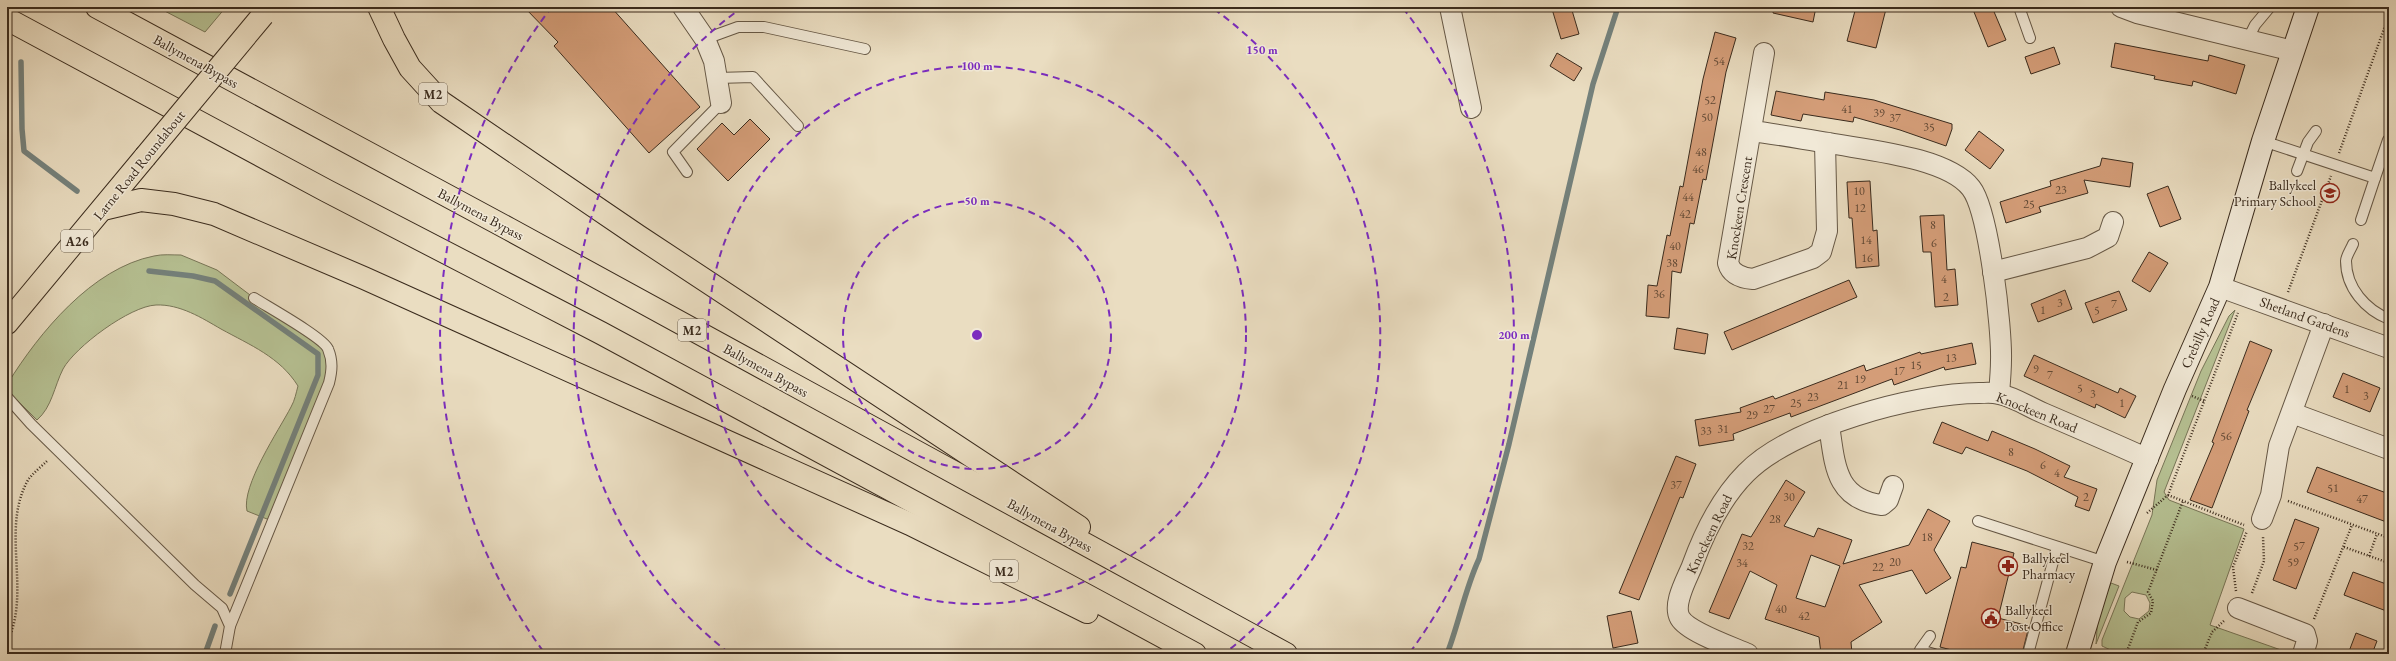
<svg xmlns="http://www.w3.org/2000/svg" width="2396" height="661" font-family="'EB Garamond',serif">
	<style>
		.green { fill: #b6c193; stroke: #787658; fill-rule: evenodd }
		.lines { fill: none; stroke-linecap: round; stroke-linejoin: round }
		.stream { stroke: #74817c; stroke-width: 5.5 }
		.building { fill: #d49d78; stroke: #3a2b1d; fill-rule: evenodd }
		.lane-casing { stroke: #665846; stroke-width: 12 }
		.street-casing { stroke: #665846; stroke-width: 22 }
		.secondary-casing { stroke: #3a2b1d; stroke-width: 24 }
		.highway-casing { stroke: #3a2b1d; stroke-width: 24 }
		.path { stroke: #3a2b1d; stroke-width: 2.5; stroke-dasharray: 1 2; stroke-linecap: butt }
		.lane { stroke: #f1e9d7; stroke-width: 10 }
		.street { stroke: #f1e9d7; stroke-width: 20 }
		.secondary { stroke: #f1e9d7; stroke-width: 22 }
		.highway { stroke: #eaddc1; stroke-width: 22 }
		.highway-bridge-casing { stroke: #3a2b1d; stroke-width: 24; stroke-linecap: butt }
		.highway-bridge { stroke: #eaddc1; stroke-width: 22 }
		.ring { fill: none; stroke: #7b2cbf; stroke-width: 2; stroke-dasharray: 7 5 }
		.labels { text-anchor: middle; dominant-baseline: central; stroke-width: 3; stroke-linejoin: round; paint-order: stroke }
		.number-label { font-size: 12px; fill: #604834 }
		.shield { fill: #f1e9d7; stroke: #716455; stroke-width: 1 }
		.shield-label { font-size: 13px; font-weight: bold; fill: #3a2b1d }
		.street-label { font-size: 14px; fill: #3a2b1d; stroke: #f1e9d7 }
		.poi-label { font-size: 14px; fill: #3a2b1d; stroke: #f1e9d7; text-anchor: start }
		.centre { fill: #7b2cbf; stroke: #f1e9d7; stroke-width: 2 }
		.ring-label { font-size: 12px; text-anchor: middle; font-weight: bold; fill: #7b2cbf; stroke: #f1e9d7; stroke-width: 3; stroke-linejoin: round; paint-order: stroke }
	</style>
	<rect width="100%" height="100%" fill="#eaddc1"/>
	<filter id="stains"><feTurbulence type="fractalNoise" baseFrequency=".005" numOctaves="4"/><feColorMatrix values="0 0 0 0 .2 0 0 0 0 .09 0 0 0 0 .02 0 0 0 .5 -.17"/></filter>
	<radialGradient id="worn" r=".72"><stop offset=".6" stop-color="#630" stop-opacity="0"/><stop offset="1" stop-color="#630" stop-opacity=".3"/></radialGradient>
	<g class="green">
		<polygon points="157,7 226,7 205,32"/>
		<path d="M181,255L217,270L254,298L328,348L332,368L276,516L267,519L247,511C241,486 279,430 291,407C295,400 296,393 298,386C280,357 250,345 221,329C202,318 180,304 156,305C130,306 75,347 63,369C54,387 52,407 37,420L9,392L8,383C39,333 92,268 154,256C162,254 172,255 181,255Z"/>
		<path d="M2235,310L2164,492L2169,500L2244,529L2210,625L2281,650L2284,654H2119L2102,646V640L2152,515L2157,480L2201,371L2229,316ZM2132,592L2146,595L2150,603L2149,611L2139,619L2130,617L2124,611L2125,598Z"/>
		<polygon points="2111,583 2119,586 2096,644 2098,615"/>
	</g>
	<g class="lines">
		<g class="stream">
			<polyline points="21,62 22,129 24,151 77,191"/>
			<polyline points="149,271 193,276 215,281 318,354 318,375 230,594"/>
			<polyline points="205,654 215,626"/>
			<path d="M1447,654C1459,623 1465,589 1479,559L1509,444L1593,84L1618,7"/>
		</g>
	</g>
	<g class="building">
		<polygon points="524,7 611,7 700,107 649,153 554,46 558,42"/>
		<polygon points="1560,7 1571,7 1579,34 1561,39 1552,9"/>
		<polygon points="1774,7 1816,7 1813,22 1773,13"/>
		<polygon points="1856,7 1886,9 1876,48 1847,41"/>
		<polygon points="1972,7 1992,7 2006,40 1988,47"/>
		<polygon points="1715,32 1736,38 1726,72 1706,180 1703,179 1694,224 1690,223 1681,273 1672,271 1669,318 1646,316 1648,285 1657,286 1667,235 1670,236 1680,186 1683,187 1703,79"/>
		<polygon points="2115,43 2208,61 2209,55 2245,65 2236,94 2193,81 2192,86 2154,79 2155,76 2111,67"/>
		<polygon points="2054,47 2060,64 2031,74 2025,57"/>
		<polygon points="1557,53 1582,68 1574,81 1550,66"/>
		<polygon points="1776,91 1824,100 1825,92 1874,100 1952,124 1952,129 1946,146 1900,130 1854,117 1853,122 1803,114 1801,121 1771,115"/>
		<polygon points="750,119 770,139 728,181 697,149 722,123 734,135"/>
		<polygon points="1979,131 2004,150 1990,169 1965,150"/>
		<polygon points="2102,158 2133,163 2130,187 2084,180 2088,193 2039,207 2041,212 2006,223 2000,202 2051,186 2050,181 2100,166"/>
		<polygon points="1870,181 1873,231 1877,230 1879,266 1856,268 1852,218 1849,218 1847,182"/>
		<polygon points="2168,186 2181,219 2160,227 2147,194"/>
		<polygon points="1944,215 1947,270 1955,269 1958,305 1935,307 1931,252 1923,252 1920,216"/>
		<polygon points="2149,252 2168,263 2150,292 2132,281"/>
		<polygon points="1849,280 1857,297 1732,350 1724,332"/>
		<polygon points="2065,290 2072,309 2038,322 2031,304"/>
		<polygon points="2119,291 2127,310 2093,323 2085,303"/>
		<polygon points="1677,328 1708,334 1705,354 1674,349"/>
		<polygon points="2250,341 2272,350 2247,410 2249,411 2212,508 2190,500 2214,443 2212,442"/>
		<polygon points="1972,343 1976,364 1945,370 1944,367 1894,385 1892,379 1791,417 1790,413 1733,434 1734,440 1699,446 1695,420 1741,412 1740,408 1773,396 1775,399 1864,365 1866,371 1920,352 1921,354"/>
		<polygon points="2034,355 2118,393 2120,388 2136,396 2125,418 2096,404 2095,408 2024,376"/>
		<polygon points="2343,373 2380,388 2370,412 2333,397"/>
		<polygon points="1942,422 1988,441 1992,431 2035,449 2070,466 2064,477 2097,489 2089,511 2075,506 2078,497 2027,471 1966,447 1962,454 1933,443"/>
		<polygon points="1676,456 1696,464 1683,498 1680,497 1639,600 1619,593"/>
		<polygon points="2317,467 2389,494 2389,523 2307,492"/>
		<path d="M1786,480L1805,492L1784,526L1814,537L1818,528L1852,540L1843,564L1909,545L1928,509L1950,521L1934,550L1951,578L1926,594L1912,570L1859,585L1882,622L1851,642L1852,654H1821L1819,637L1765,619L1777,585L1750,571L1729,619L1709,612L1742,534L1751,537ZM1811,555L1840,566L1825,607L1796,598Z"/>
		<polygon points="2295,519 2319,528 2296,589 2273,580"/>
		<polygon points="1972,542 2014,553 1998,618 2029,626 2022,654 1967,654 1940,647 1961,567 1966,568"/>
		<polygon points="2353,572 2389,585 2389,612 2344,595"/>
		<polygon points="1631,611 1638,643 1613,648 1607,616"/>
		<polygon points="2356,633 2377,641 2372,654 2348,654"/>
	</g>
	<g class="lines">
		<g class="lane-casing">
			<g id="lane">
				<polyline points="2019,7 2030,38"/>
				<polyline points="705,39 738,27 764,27 865,49"/>
				<polyline points="2248,39 2255,25 2270,7"/>
				<polyline points="717,78 753,77 798,126"/>
				<polyline points="2263,141 2375,178 2361,220"/>
				<polyline points="2297,171 2308,142 2316,131"/>
				<polyline points="687,172 673,152 721,103"/>
				<polyline points="2375,178 2388,140"/>
				<path d="M2353,244C2351,249 2346,256 2346,261C2346,288 2366,310 2389,319"/>
				<polyline points="7,397 31,424 195,585 222,608 230,626 225,654"/>
				<polyline points="1978,521 2105,562"/>
				<path d="M230,626L329,383C332,371 333,361 328,349C324,338 268,307 254,298"/>
				<polyline points="1930,636 1920,650 1934,654"/>
				<polyline points="2028,654 2057,547"/>
			</g>
		</g>
		<g class="street-casing">
			<g id="street">
				<polyline points="683,7 705,39 714,61 721,103"/>
				<polyline points="1450,7 1471,108"/>
				<polyline points="2121,7 2137,13 2293,51"/>
				<path d="M1764,53L1728,263C1731,274 1742,278 1753,279L1813,258L1821,252L1827,231L1825,143"/>
				<path d="M1751,131C1777,134 1803,139 1829,143C1866,150 1947,157 1971,188C1989,211 2002,329 2001,360C2001,371 2000,382 1999,393"/>
				<polyline points="1993,272 2087,248 2108,237 2113,222"/>
				<polyline points="2220,287 2389,348"/>
				<polyline points="2292,413 2389,449"/>
				<path d="M1829,425C1835,465 1835,499 1882,505L1888,500L1893,486"/>
				<polyline points="2262,519 2271,495 2279,446 2324,324"/>
				<polyline points="2238,608 2305,634 2307,641 2303,654"/>
				<path d="M1748,654C1732,647 1688,632 1680,618C1672,604 1687,579 1692,566C1704,533 1721,498 1746,473C1791,427 1916,393 1979,393C1985,393 1993,392 1999,394C2014,397 2029,407 2043,413C2078,428 2113,443 2148,459"/>
			</g>
		</g>
		<g class="secondary-casing">
			<polyline id="secondary" points="2077,654 2105,562 2175,389 2220,287 2263,141 2308,7"/>
		</g>
		<g class="highway-casing">
			<g id="highway">
				<polyline points="97,7 509,229 1286,654"/>
				<polyline points="379,7 394,39 410,68 441,102 638,236 1079,527"/>
				<polyline points="7,19 327,191 601,333 1195,654"/>
				<polyline points="103,209 141,200 174,204 214,214 364,278 910,524 1087,612"/>
				<polyline points="7,323 145,157"/>
			</g>
		</g>
		<g class="path">
			<polyline points="2339,153 2389,15"/>
			<polyline points="2288,292 2331,176"/>
			<polyline points="2192,396 2204,401"/>
			<polyline points="2168,495 2244,525"/>
			<polyline points="2288,501 2389,538"/>
			<polyline points="2147,513 2168,495 2238,313"/>
			<polyline points="2344,547 2389,563"/>
			<polyline points="2369,556 2377,534"/>
			<polyline points="2127,562 2157,570"/>
			<polyline points="2236,591 2233,567 2247,531"/>
			<polyline points="2252,593 2264,561 2263,536"/>
			<polyline points="2314,619 2352,525"/>
			<path d="M7,643C32,591 0,530 28,480C33,473 42,466 48,460"/>
			<polyline points="2126,654 2138,622 2151,613 2153,601 2148,592 2183,501"/>
			<polyline points="2203,654 2212,632 2225,620"/>
		</g>
		<use href="#lane" class="lane"/>
		<use href="#street" class="street"/>
		<use href="#secondary" class="secondary"/>
		<use href="#highway" class="highway"/>
		<g class="highway-bridge-casing">
			<polyline id="highway-bridge" points="145,157 263,15"/>
		</g>
		<use href="#highway-bridge" class="highway-bridge"/>
	</g>
	<g class="ring">
		<circle cx="977" cy="335" r="134"/>
		<circle cx="977" cy="335" r="269"/>
		<path d="M729 653A403 403 0 0 1 740 9M1214 9A403 403 0 0 1 1225 653"/>
		<path d="M543 651A537 537 0 0 1 551 8M1403 8A537 537 0 0 1 1411 651"/>
	</g>
	<defs>
		<g id="school-ring" transform="scale(1)"><circle r="9.5" fill="#f1e9d7" stroke="#8f2418" stroke-width="1.5"/><path d="M0-5L7-2L0 1L-7-2ZM-4 1L0 2.5L4 1V4Q0 6-4 4Z" fill="#8f2418"/></g>
		<g id="pharmacy-ring" transform="scale(1)"><circle r="9.5" fill="#f1e9d7" stroke="#8f2418" stroke-width="1.5"/><path d="M-2-6h4v4h4v4h-4v4h-4v-4h-4v-4h4Z" fill="#8f2418"/></g>
		<g id="civic-ring" transform="scale(1)"><circle r="9.5" fill="#f1e9d7" stroke="#8f2418" stroke-width="1.5"/><path d="M-.6-6.5H3V-4.5H.6V-3L4-1V1h2V6H-6V1h2V-1L-.6-3ZM-1.2 2.5V6h2.4V2.5Z" fill="#8f2418"/></g>
	</defs>
	<g fill-rule="evenodd">
		<use href="#school-ring" x="2330" y="193"/>
		<use href="#pharmacy-ring" x="2008" y="566"/>
		<use href="#civic-ring" x="1991" y="618"/>
	</g>
	<g class="labels">
		<g class="number-label">
			<text x="1719" y="61">54</text>
			<text x="1710" y="100">52</text>
			<text x="1847" y="109">41</text>
			<text x="1879" y="113">39</text>
			<text x="1707" y="117">50</text>
			<text x="1895" y="118">37</text>
			<text x="1929" y="127">35</text>
			<text x="1701" y="152">48</text>
			<text x="1698" y="169">46</text>
			<text x="2061" y="190">23</text>
			<text x="1859" y="191">10</text>
			<text x="1688" y="197">44</text>
			<text x="2029" y="204">25</text>
			<text x="1860" y="208">12</text>
			<text x="1685" y="214">42</text>
			<text x="1933" y="225">8</text>
			<text x="1866" y="240">14</text>
			<text x="1934" y="243">6</text>
			<text x="1675" y="246">40</text>
			<text x="1867" y="258">16</text>
			<text x="1672" y="263">38</text>
			<text x="1944" y="279">4</text>
			<text x="1659" y="294">36</text>
			<text x="1946" y="297">2</text>
			<text x="2060" y="303">3</text>
			<text x="2114" y="304">7</text>
			<text x="2043" y="310">1</text>
			<text x="2097" y="310">5</text>
			<text x="1951" y="358">13</text>
			<text x="1916" y="365">15</text>
			<text x="2036" y="369">9</text>
			<text x="1899" y="371">17</text>
			<text x="2050" y="375">7</text>
			<text x="1860" y="379">19</text>
			<text x="1843" y="385">21</text>
			<text x="2080" y="388">5</text>
			<text x="2347" y="389">1</text>
			<text x="2093" y="394">3</text>
			<text x="2366" y="396">3</text>
			<text x="1813" y="397">23</text>
			<text x="1796" y="403">25</text>
			<text x="2122" y="403">1</text>
			<text x="1769" y="409">27</text>
			<text x="1752" y="415">29</text>
			<text x="1723" y="429">31</text>
			<text x="1706" y="431">33</text>
			<text x="2226" y="436">56</text>
			<text x="2011" y="452">8</text>
			<text x="2043" y="465">6</text>
			<text x="2057" y="473">4</text>
			<text x="1676" y="485">37</text>
			<text x="2333" y="488">51</text>
			<text x="1789" y="497">30</text>
			<text x="2086" y="497">2</text>
			<text x="2362" y="499">47</text>
			<text x="1775" y="519">28</text>
			<text x="1927" y="537">18</text>
			<text x="1748" y="546">32</text>
			<text x="2299" y="546">57</text>
			<text x="1895" y="562">20</text>
			<text x="2293" y="562">59</text>
			<text x="1742" y="563">34</text>
			<text x="1878" y="567">22</text>
			<text x="1781" y="609">40</text>
			<text x="1804" y="616">42</text>
		</g>
		<g class="shield">
			<rect x="419" y="83" width="28" height="22" rx="3"/>
			<rect x="61" y="230" width="32" height="22" rx="3"/>
			<rect x="678" y="319" width="28" height="22" rx="3"/>
			<rect x="990" y="560" width="28" height="22" rx="3"/>
		</g>
		<g class="shield-label">
			<text x="433" y="94">M2</text>
			<text x="77" y="241">A26</text>
			<text x="692" y="330">M2</text>
			<text x="1004" y="571">M2</text>
		</g>
		<g class="street-label">
			<text transform="translate(196 61) rotate(29)">Ballymena Bypass</text>
			<text transform="translate(139 165) rotate(-51)">Larne Road Roundabout</text>
			<text transform="translate(1739 208) rotate(-81)">Knockeen Crescent</text>
			<text transform="translate(481 214) rotate(28)">Ballymena Bypass</text>
			<text transform="translate(2305 317) rotate(20)">Shetland Gardens</text>
			<text transform="translate(2200 333) rotate(-66)">Crebilly Road</text>
			<text transform="translate(766 370) rotate(29)">Ballymena Bypass</text>
			<text transform="translate(2037 412) rotate(22)">Knockeen Road</text>
			<text transform="translate(1050 525) rotate(29)">Ballymena Bypass</text>
			<text transform="translate(1709 534) rotate(-64)">Knockeen Road</text>
		</g>
		<g class="poi-label">
			<text x="2316" y="185" text-anchor="end">Ballykeel<tspan x="2316" dy="16">Primary School</tspan></text>
			<text x="2022" y="558">Ballykeel<tspan x="2022" dy="16">Pharmacy</tspan></text>
			<text x="2005" y="610">Ballykeel<tspan x="2005" dy="16">Post Office</tspan></text>
		</g>
	</g>
	<circle cx="977" cy="335" r="6" class="centre"/>
	<g class="ring-label">
		<text x="1262" y="54">150 m</text>
		<text x="977" y="70">100 m</text>
		<text x="977" y="205">50 m</text>
		<text x="1514" y="339">200 m</text>
	</g>
	<rect width="2396" height="661" fill="none" stroke="#eaddc1" stroke-width="24"/>
	<rect x="8" y="8" width="2380" height="645" fill="none" stroke="#3a2b1d" stroke-width="2"/>
	<rect x="12" y="12" width="2372" height="637" fill="none" stroke="#3a2b1d"/>
	<rect width="100%" height="100%" filter="url(#stains)"/>
	<rect width="100%" height="100%" fill="url(#worn)"/>
</svg>
